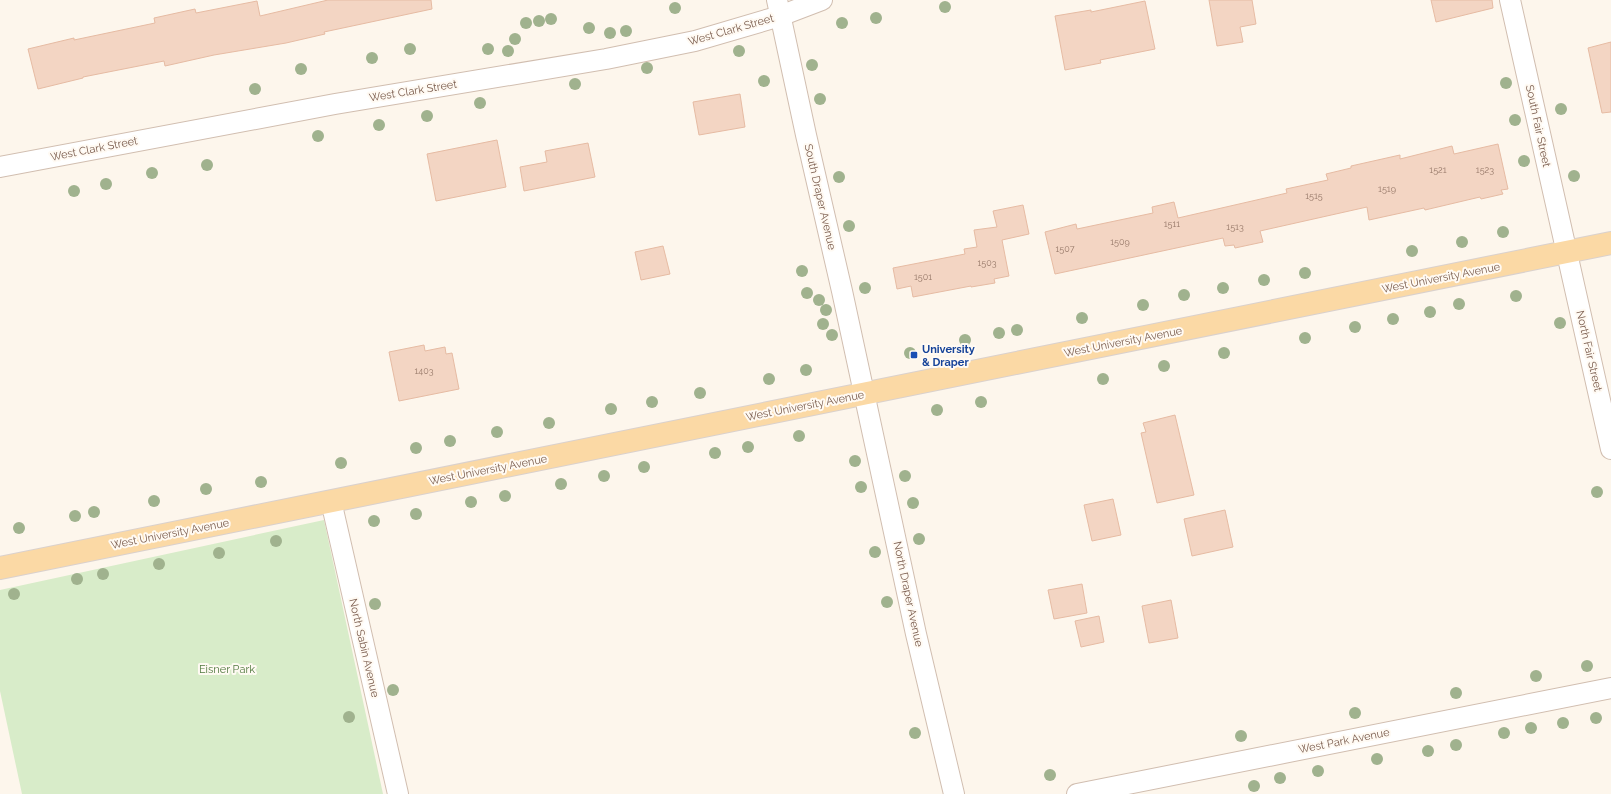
<svg xmlns="http://www.w3.org/2000/svg" width="1611" height="794" font-family="Raleway,sans-serif">
	<style>
		.green { fill: #d8ecc9 }
		.building { fill: #f3d5c3; stroke: #e6bba3 }
		.lines { fill: none; stroke-linecap: round; stroke-linejoin: round }
		.street-casing { stroke: #d1beb0; stroke-width: 22 }
		.primary-casing { stroke: #dad1cd; stroke-width: 24 }
		.street { stroke: #fff; stroke-width: 20 }
		.primary { stroke: #fbd9a5; stroke-width: 22 }
		.tree { fill: #a0b28e }
		.transit-dot { fill: #1a4fb4; stroke: #fffaf3; stroke-width: 1.5 }
		.labels { text-anchor: middle; dominant-baseline: central; stroke-width: 4; stroke-linejoin: round; paint-order: stroke }
		.number-label { font-size: 9px; fill: #987a6a }
		.street-label { font-size: 11px; fill: #7a5c4d; stroke: #fffaf3 }
		.transit-label { font-size: 11px; font-weight: bold; fill: #164399; stroke: #fffaf3; text-anchor: start }
		.park-label { font-size: 11px; fill: #537a41; stroke: #fffaf3 }
	</style>
	<rect width="100%" height="100%" fill="#fdf6ec"/>
	<polygon class="green" points="324,520 383,794 22,794 0,691 0,590"/>
	<g class="building">
		<polygon points="328,0 431,0 432,9 324,32 325,34 286,43 214,55 165,66 164,61 83,77 83,78 38,89 28,49 74,38 74,40 155,23 154,18 195,9 196,13 257,1 260,16"/>
		<polygon points="1209,0 1252,0 1256,24 1240,27 1243,42 1217,46"/>
		<polygon points="1431,0 1492,0 1493,8 1436,22"/>
		<polygon points="1145,1 1155,49 1100,60 1101,63 1065,70 1055,16 1091,10 1091,12"/>
		<polygon points="1611,42 1611,112 1602,113 1588,48"/>
		<polygon points="740,94 745,127 699,135 693,102"/>
		<polygon points="497,140 506,187 436,201 427,154"/>
		<polygon points="588,143 595,177 524,191 520,167 547,162 545,151"/>
		<polygon points="1498,144 1508,189 1501,190 1503,194 1481,199 1480,197 1425,210 1424,208 1369,220 1367,207 1260,231 1263,242 1235,248 1234,245 1225,246 1223,238 1055,274 1045,232 1076,224 1077,229 1153,213 1152,207 1174,202 1178,218 1287,193 1286,189 1328,180 1326,174 1351,168 1351,166 1400,155 1400,159 1452,146 1454,154"/>
		<polygon points="1023,205 1029,234 1002,240 1009,276 994,279 995,283 971,287 971,286 913,297 911,286 897,289 893,268 965,254 964,249 977,247 974,230 997,227 993,211"/>
		<polygon points="663,246 670,274 641,280 635,252"/>
		<polygon points="424,345 425,351 445,347 446,354 452,353 459,389 399,401 389,352"/>
		<polygon points="1175,415 1194,495 1157,503 1141,433 1146,432 1143,423"/>
		<polygon points="1113,499 1121,535 1092,541 1084,505"/>
		<polygon points="1225,510 1233,547 1192,556 1184,519"/>
		<polygon points="1082,584 1087,613 1054,619 1048,590"/>
		<polygon points="1171,600 1178,638 1149,643 1142,606"/>
		<polygon points="1099,616 1104,642 1081,647 1075,621"/>
	</g>
	<g class="lines">
		<g class="street-casing">
			<g id="street">
				<polyline points="777,0 806,135 842,291 916,634 954,794"/>
				<polyline points="1510,0 1611,449"/>
				<polyline points="0,167 335,104 606,59 695,41 780,16 822,0"/>
				<polyline points="331,501 398,794"/>
				<polyline points="1077,794 1611,688"/>
			</g>
		</g>
		<g class="primary-casing">
			<polyline id="primary" points="0,568 1611,243"/>
		</g>
		<use href="#street" class="street"/>
		<use href="#primary" class="primary"/>
	</g>
	<g class="tree">
		<circle cx="945" cy="7" r="6"/>
		<circle cx="675" cy="8" r="6"/>
		<circle cx="876" cy="18" r="6"/>
		<circle cx="551" cy="19" r="6"/>
		<circle cx="539" cy="21" r="6"/>
		<circle cx="526" cy="23" r="6"/>
		<circle cx="842" cy="23" r="6"/>
		<circle cx="589" cy="28" r="6"/>
		<circle cx="626" cy="31" r="6"/>
		<circle cx="610" cy="33" r="6"/>
		<circle cx="515" cy="39" r="6"/>
		<circle cx="410" cy="49" r="6"/>
		<circle cx="488" cy="49" r="6"/>
		<circle cx="508" cy="51" r="6"/>
		<circle cx="739" cy="51" r="6"/>
		<circle cx="372" cy="58" r="6"/>
		<circle cx="812" cy="65" r="6"/>
		<circle cx="647" cy="68" r="6"/>
		<circle cx="301" cy="69" r="6"/>
		<circle cx="764" cy="81" r="6"/>
		<circle cx="1506" cy="83" r="6"/>
		<circle cx="575" cy="84" r="6"/>
		<circle cx="255" cy="89" r="6"/>
		<circle cx="820" cy="99" r="6"/>
		<circle cx="480" cy="103" r="6"/>
		<circle cx="1561" cy="109" r="6"/>
		<circle cx="427" cy="116" r="6"/>
		<circle cx="1515" cy="120" r="6"/>
		<circle cx="379" cy="125" r="6"/>
		<circle cx="318" cy="136" r="6"/>
		<circle cx="1524" cy="161" r="6"/>
		<circle cx="207" cy="165" r="6"/>
		<circle cx="152" cy="173" r="6"/>
		<circle cx="1574" cy="176" r="6"/>
		<circle cx="839" cy="177" r="6"/>
		<circle cx="106" cy="184" r="6"/>
		<circle cx="74" cy="191" r="6"/>
		<circle cx="849" cy="226" r="6"/>
		<circle cx="1503" cy="232" r="6"/>
		<circle cx="1462" cy="242" r="6"/>
		<circle cx="1412" cy="251" r="6"/>
		<circle cx="802" cy="271" r="6"/>
		<circle cx="1305" cy="273" r="6"/>
		<circle cx="1264" cy="280" r="6"/>
		<circle cx="865" cy="288" r="6"/>
		<circle cx="1223" cy="288" r="6"/>
		<circle cx="807" cy="293" r="6"/>
		<circle cx="1184" cy="295" r="6"/>
		<circle cx="1516" cy="296" r="6"/>
		<circle cx="819" cy="300" r="6"/>
		<circle cx="1459" cy="304" r="6"/>
		<circle cx="1143" cy="305" r="6"/>
		<circle cx="826" cy="310" r="6"/>
		<circle cx="1430" cy="312" r="6"/>
		<circle cx="1082" cy="318" r="6"/>
		<circle cx="1393" cy="319" r="6"/>
		<circle cx="1560" cy="323" r="6"/>
		<circle cx="823" cy="324" r="6"/>
		<circle cx="1355" cy="327" r="6"/>
		<circle cx="1017" cy="330" r="6"/>
		<circle cx="999" cy="333" r="6"/>
		<circle cx="832" cy="335" r="6"/>
		<circle cx="1305" cy="338" r="6"/>
		<circle cx="965" cy="340" r="6"/>
		<circle cx="910" cy="353" r="6"/>
		<circle cx="1224" cy="353" r="6"/>
		<circle cx="1164" cy="366" r="6"/>
		<circle cx="806" cy="370" r="6"/>
		<circle cx="769" cy="379" r="6"/>
		<circle cx="1103" cy="379" r="6"/>
		<circle cx="700" cy="393" r="6"/>
		<circle cx="652" cy="402" r="6"/>
		<circle cx="981" cy="402" r="6"/>
		<circle cx="611" cy="409" r="6"/>
		<circle cx="937" cy="410" r="6"/>
		<circle cx="549" cy="423" r="6"/>
		<circle cx="497" cy="432" r="6"/>
		<circle cx="799" cy="436" r="6"/>
		<circle cx="450" cy="441" r="6"/>
		<circle cx="748" cy="447" r="6"/>
		<circle cx="416" cy="448" r="6"/>
		<circle cx="715" cy="453" r="6"/>
		<circle cx="855" cy="461" r="6"/>
		<circle cx="341" cy="463" r="6"/>
		<circle cx="644" cy="467" r="6"/>
		<circle cx="604" cy="476" r="6"/>
		<circle cx="905" cy="476" r="6"/>
		<circle cx="261" cy="482" r="6"/>
		<circle cx="561" cy="484" r="6"/>
		<circle cx="861" cy="487" r="6"/>
		<circle cx="206" cy="489" r="6"/>
		<circle cx="1597" cy="492" r="6"/>
		<circle cx="505" cy="496" r="6"/>
		<circle cx="154" cy="501" r="6"/>
		<circle cx="471" cy="502" r="6"/>
		<circle cx="913" cy="503" r="6"/>
		<circle cx="94" cy="512" r="6"/>
		<circle cx="416" cy="514" r="6"/>
		<circle cx="75" cy="516" r="6"/>
		<circle cx="374" cy="521" r="6"/>
		<circle cx="19" cy="528" r="6"/>
		<circle cx="919" cy="539" r="6"/>
		<circle cx="276" cy="541" r="6"/>
		<circle cx="875" cy="552" r="6"/>
		<circle cx="219" cy="553" r="6"/>
		<circle cx="159" cy="564" r="6"/>
		<circle cx="103" cy="574" r="6"/>
		<circle cx="77" cy="579" r="6"/>
		<circle cx="14" cy="594" r="6"/>
		<circle cx="887" cy="602" r="6"/>
		<circle cx="375" cy="604" r="6"/>
		<circle cx="1587" cy="666" r="6"/>
		<circle cx="1536" cy="676" r="6"/>
		<circle cx="393" cy="690" r="6"/>
		<circle cx="1456" cy="693" r="6"/>
		<circle cx="1355" cy="713" r="6"/>
		<circle cx="349" cy="717" r="6"/>
		<circle cx="1596" cy="718" r="6"/>
		<circle cx="1563" cy="723" r="6"/>
		<circle cx="1531" cy="728" r="6"/>
		<circle cx="915" cy="733" r="6"/>
		<circle cx="1504" cy="733" r="6"/>
		<circle cx="1241" cy="736" r="6"/>
		<circle cx="1456" cy="745" r="6"/>
		<circle cx="1428" cy="751" r="6"/>
		<circle cx="1377" cy="759" r="6"/>
		<circle cx="1318" cy="771" r="6"/>
		<circle cx="1050" cy="775" r="6"/>
		<circle cx="1280" cy="778" r="6"/>
		<circle cx="1254" cy="786" r="6"/>
	</g>
	<rect class="transit-dot" x="910" y="351" width="8" height="8" rx="2"/>
	<g class="labels">
		<g class="number-label">
			<text x="1438" y="170">1521</text>
			<text x="1485" y="170">1523</text>
			<text x="1387" y="189">1519</text>
			<text x="1314" y="196">1515</text>
			<text x="1172" y="224">1511</text>
			<text x="1235" y="227">1513</text>
			<text x="1120" y="242">1509</text>
			<text x="1065" y="249">1507</text>
			<text x="987" y="263">1503</text>
			<text x="923" y="277">1501</text>
			<text x="424" y="371">1403</text>
		</g>
		<g class="street-label">
			<text transform="translate(731 30) rotate(-16)">West Clark Street</text>
			<text transform="translate(413 91) rotate(-9)">West Clark Street</text>
			<text transform="translate(1538 126) rotate(78)">South Fair Street</text>
			<text transform="translate(94 149) rotate(-11)">West Clark Street</text>
			<text transform="translate(820 197) rotate(77)">South Draper Avenue</text>
			<text transform="translate(1441 278) rotate(-11)">West University Avenue</text>
			<text transform="translate(1123 342) rotate(-11)">West University Avenue</text>
			<text transform="translate(1589 351) rotate(77)">North Fair Street</text>
			<text transform="translate(805 406) rotate(-11)">West University Avenue</text>
			<text transform="translate(488 470) rotate(-11)">West University Avenue</text>
			<text transform="translate(170 534) rotate(-11)">West University Avenue</text>
			<text transform="translate(908 594) rotate(78)">North Draper Avenue</text>
			<text transform="translate(364 648) rotate(77)">North Sabin Avenue</text>
			<text transform="translate(1344 741) rotate(-11)">West Park Avenue</text>
		</g>
		<g class="transit-label">
			<text x="922" y="349">University<tspan x="922" dy="13">&amp; Draper</tspan></text>
		</g>
		<g class="park-label">
			<text x="227" y="669">Eisner Park</text>
		</g>
	</g>
</svg>
